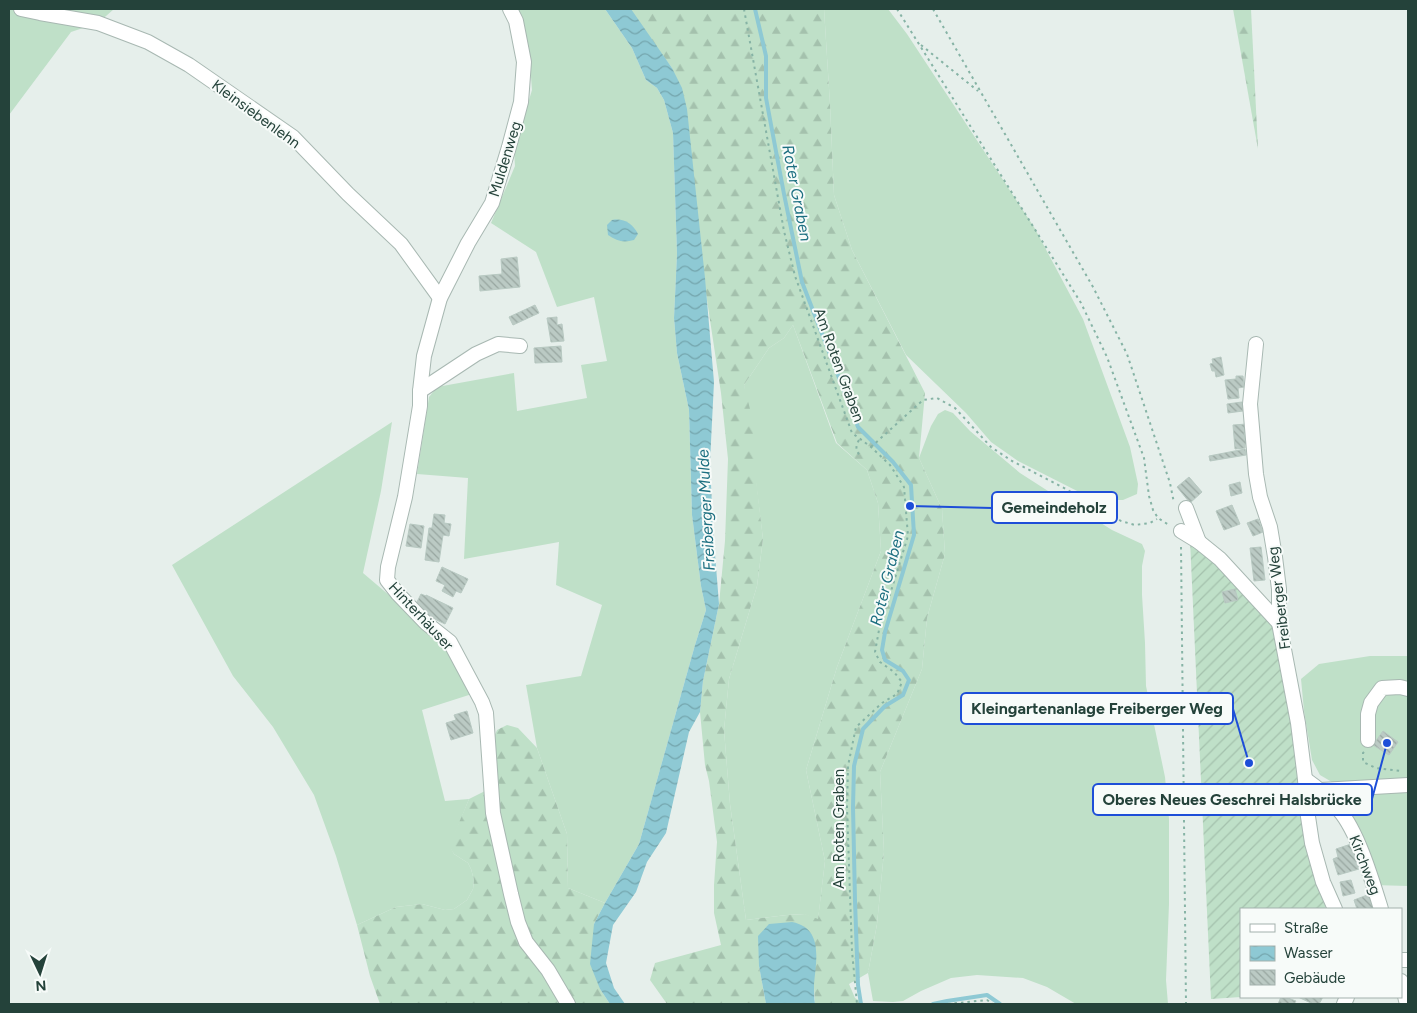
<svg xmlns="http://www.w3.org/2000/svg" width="1417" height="1013" font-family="Figtree,sans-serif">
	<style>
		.grass { fill: #bfe0c8 }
		.forest { fill: url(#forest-firs); fill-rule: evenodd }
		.garden { fill: url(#garden-furrows) }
		.water { fill: url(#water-waves) }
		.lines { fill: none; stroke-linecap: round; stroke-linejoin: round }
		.stream { stroke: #8ec9d4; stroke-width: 4 }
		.building { fill: url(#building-back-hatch); stroke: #b8c9c2 }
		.minor-casing { stroke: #a8b8b2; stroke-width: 16 }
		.path { stroke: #86b3a5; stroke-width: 2; stroke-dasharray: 2.5 4; stroke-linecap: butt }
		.minor { stroke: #fff; stroke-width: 14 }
		.labels { text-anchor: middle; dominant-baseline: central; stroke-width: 4; stroke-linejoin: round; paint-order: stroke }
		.street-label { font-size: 15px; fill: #24423a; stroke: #f7fbf9 }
		.water-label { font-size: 16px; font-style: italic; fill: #1c6f80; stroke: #f7fbf9 }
		.leader { fill: none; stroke: #1d4ed8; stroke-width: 2 }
		.callout-dot { fill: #1d4ed8; stroke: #f7fbf9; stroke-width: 2 }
		.callout { fill: #f7fbf9; stroke: #1d4ed8; stroke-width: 2 }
		.callout-label { font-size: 16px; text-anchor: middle; font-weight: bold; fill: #24423a }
	</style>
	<defs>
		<pattern id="forest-firs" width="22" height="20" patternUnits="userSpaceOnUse" patternTransform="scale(1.25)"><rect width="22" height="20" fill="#bfe0c8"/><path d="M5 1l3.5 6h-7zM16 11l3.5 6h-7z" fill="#a4c1ad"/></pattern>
		<pattern id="garden-furrows" width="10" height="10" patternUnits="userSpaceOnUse" patternTransform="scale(1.25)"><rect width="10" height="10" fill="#bfe0c8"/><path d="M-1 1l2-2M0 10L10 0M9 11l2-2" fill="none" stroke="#a4c1ad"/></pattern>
		<pattern id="water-waves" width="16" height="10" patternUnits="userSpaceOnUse" patternTransform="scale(1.25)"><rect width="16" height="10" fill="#8ec9d4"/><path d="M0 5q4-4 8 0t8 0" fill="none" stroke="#74a5ad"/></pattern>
		<pattern id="building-back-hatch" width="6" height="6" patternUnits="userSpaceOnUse" patternTransform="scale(1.25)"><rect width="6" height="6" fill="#bbcac4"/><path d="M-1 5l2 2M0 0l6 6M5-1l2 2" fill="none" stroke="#98a6a0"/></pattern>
	</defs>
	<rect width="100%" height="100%" fill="#e6efeb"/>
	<g class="grass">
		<polygon points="9,9 114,9 98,23 71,32 9,115"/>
		<polygon points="517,9 605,9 632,48 646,80 657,88 664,100 673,133 677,254 674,318 677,353 689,410 692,515 701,586 706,610 695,645 639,844 605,903 568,888 567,834 537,748 526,685 581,676 602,605 556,585 559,542 464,559 468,478 417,474 429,397 437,387 514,373 517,411 587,398 581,365 607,361 594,297 557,307 536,252 491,223 515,166 514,150 532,90 529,51 522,17"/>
		<polygon points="824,9 888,9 907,34 1034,227 1083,319 1130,447 1138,484 1137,494 1123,500 1104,500 1087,496 1018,461 991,442 966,413 906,355 852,250 834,195 830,104"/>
		<polygon points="793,325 836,443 867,470 878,503 881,551 837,667 806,770 825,861 818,920 804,914 787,915 746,920 730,804 724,730 729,679 757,586 763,539 744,385 769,348 784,338"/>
		<polygon points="945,410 953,413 970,431 1020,473 1073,507 1093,518 1112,530 1142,544 1145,551 1142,566 1142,595 1145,643 1146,686 1165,777 1169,819 1169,904 1166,980 1168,1004 1076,1004 1047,987 1023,978 977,975 951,978 921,991 903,1001 893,1002 873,1001 868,973 877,924 884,852 880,772 922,669 927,618 945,554 942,509 919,458 931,426 938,414"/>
		<polygon points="392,422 381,491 363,573 443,641 472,694 422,710 445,801 469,799 450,846 454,854 468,863 471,869 474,880 473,889 467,900 454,909 445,910 422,904 396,907 357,925 336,856 314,795 273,727 233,676 172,565"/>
		<polygon points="1370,656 1408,656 1408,780 1337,785 1320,775 1312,760 1304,711 1301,679 1319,664"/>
		<polygon points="1408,785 1408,886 1373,885 1362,855 1321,790"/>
	</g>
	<g class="forest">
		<path d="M628,9H824L830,104L834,195L852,250L925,393L919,458L942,509L945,554L927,618L922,669L880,772L884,852L877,924L868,973L849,984L855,998L865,1004H815L814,987L759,966L766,1004H667L650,980L655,963L721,945L714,913V885L717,842L709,781L705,765L700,712L703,681L719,604L725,541L728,459L721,393L672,68ZM793,325L837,443L867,470L878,503L881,551L837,667L806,770L825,861L818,919L805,914L787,915L746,920L730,804L724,730L729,679L757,586L763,539L757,487L752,417L744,385L769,348L784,338Z"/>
		<polygon points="1233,9 1251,9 1258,149"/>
		<polygon points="507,725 518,728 537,748 567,834 568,888 605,903 594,924 600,989 610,1004 380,1004 370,976 357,925 396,907 422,904 445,910 454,909 467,900 473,889 474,880 471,869 468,863 454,854 449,846 469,799 489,789 486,756 497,730"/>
	</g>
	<polygon class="garden" points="1190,540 1276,621 1287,691 1311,861 1326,909 1241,909 1241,997 1211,999"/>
	<g class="water">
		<polygon points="605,9 631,9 672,68 682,88 687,109 705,278 714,382 710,462 713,529 719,604 703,681 700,712 689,732 666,833 647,862 636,892 613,925 606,963 614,988 625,1004 610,1004 600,989 590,964 594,924 605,903 639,844 695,645 706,610 701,586 692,515 689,410 677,353 674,318 677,254 673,133 664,100 657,88 646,80 632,48"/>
		<path d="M612,220C624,218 632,223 638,234L634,240C623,243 617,241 608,235L607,225Z"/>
		<path d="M792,922C824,928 816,961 814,984C814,991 814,998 815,1004H766L759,966L758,936L769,924Z"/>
	</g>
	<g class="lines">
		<g class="stream">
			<polyline points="755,9 766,56 766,98 784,194 802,282 858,427 893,462 911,485 914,535 885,632 882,650 885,660 903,671 909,680 903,695 885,706 863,729 854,766 853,807 855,901 858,985 861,1004"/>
			<polyline points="933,1004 947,1001 987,995 1000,1004"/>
		</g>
	</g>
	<g class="building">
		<polygon points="517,257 520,287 480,291 479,276 502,274 501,259"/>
		<polygon points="535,305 539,313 513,325 509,317"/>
		<polygon points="557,317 557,325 562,324 564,341 551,342 547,318"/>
		<polygon points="561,346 562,362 535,363 534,348"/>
		<polygon points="1221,357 1224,375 1216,377 1215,371 1212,371 1210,364 1213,363 1212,359"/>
		<polygon points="1236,376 1243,376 1244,387 1238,388 1239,398 1228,399 1225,380 1236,379"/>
		<polygon points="1242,402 1243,411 1228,413 1227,404"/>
		<polygon points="1247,424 1248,432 1244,433 1245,439 1248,439 1248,444 1245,444 1245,448 1235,449 1233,425"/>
		<polygon points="1245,449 1246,455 1210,461 1209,456"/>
		<polygon points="1189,477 1202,492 1190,503 1177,487"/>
		<polygon points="1240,482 1242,493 1231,496 1229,485"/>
		<polygon points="1232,505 1240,524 1224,530 1216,511"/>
		<polygon points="434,514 445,515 444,523 451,524 449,536 443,535 439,562 425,560 429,528 432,528"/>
		<polygon points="1258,519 1263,532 1253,536 1247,523"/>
		<polygon points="410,524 424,526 421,548 406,546"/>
		<polygon points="1261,547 1265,580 1254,581 1250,548"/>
		<polygon points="442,567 468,579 461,593 456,591 453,597 442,591 445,585 436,581"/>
		<polygon points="1235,589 1238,600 1225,603 1222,592"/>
		<polygon points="421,594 426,596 426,595 453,608 445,624 418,611 420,606 416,604"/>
		<polygon points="467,711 473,733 451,740 446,723 456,720 454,715"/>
		<polygon points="1383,731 1398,742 1389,755 1373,745"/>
		<polygon points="1351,844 1359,869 1338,875 1333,859 1338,857 1336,849"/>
		<polygon points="1351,880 1355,893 1343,896 1340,882"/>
		<polygon points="1370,894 1375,909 1357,909 1354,900"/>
		<polygon points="1281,997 1285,997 1296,1001 1294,1004 1278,1004"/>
		<polygon points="1298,997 1323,997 1319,1004 1313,1004"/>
	</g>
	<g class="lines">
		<g class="minor-casing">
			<g id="minor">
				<polyline points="21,9 40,13 98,23 148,42 189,65 293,137 348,194 401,244 440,298"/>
				<polyline points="510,9 516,21 524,62 521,102 509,147 492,203 468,243 440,298 424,356 420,391 420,406 405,497 388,567 387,580 398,594 426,623 450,642 482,702 486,713 493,813 511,894 518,922 526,942 548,970 568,1004"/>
				<polyline points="1256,344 1250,404 1256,474 1260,497 1270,527 1275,557 1279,589 1279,623 1298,723 1305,779 1307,810 1312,843 1323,882 1335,909"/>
				<polyline points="420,391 476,354 498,344 520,346"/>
				<polyline points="1186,508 1199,542"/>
				<polyline points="1181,531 1199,542 1220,559 1279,623"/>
				<polyline points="1368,740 1368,714 1371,703 1382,688 1400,687 1408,689"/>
				<path d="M1305,779C1318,788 1329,797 1339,810C1358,832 1372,880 1381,909"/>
				<polyline points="1321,790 1408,785"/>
				<polyline points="1401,960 1408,960"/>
				<polyline points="1401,981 1407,1004"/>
				<polyline points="1344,1004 1347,997"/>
			</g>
		</g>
		<g class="path">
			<polyline points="744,9 784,231 795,276 852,433 871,447 890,465 904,487 908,536 879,630 875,652 880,662 894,672 902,682 897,694 882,703 856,727 848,766 847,808 852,951 857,1004"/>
			<polyline points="897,9 1081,303 1107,357 1144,458 1149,496 1153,510 1158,518 1169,525"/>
			<polyline points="933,9 1093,287 1127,354 1170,483 1174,503"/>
			<polyline points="921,45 978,91"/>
			<path d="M859,440C855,447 856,450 860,456"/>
			<polyline points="871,447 923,400 937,398 955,408 991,447 1012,461 1066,489 1121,521 1135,525 1150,523 1157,519"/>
			<polyline points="1181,547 1186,1004"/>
			<polyline points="1364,752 1363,753 1363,762 1376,768 1401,771"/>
			<polyline points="948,1004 987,1000 993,1004"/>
		</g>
		<use href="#minor" class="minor"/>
	</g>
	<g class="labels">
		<g class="street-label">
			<text transform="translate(256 114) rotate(36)">Kleinsiebenlehn</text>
			<text transform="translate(505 159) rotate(-73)">Muldenweg</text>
			<text transform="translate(839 365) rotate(70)">Am Roten Graben</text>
			<text transform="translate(1279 598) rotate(-97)">Freiberger Weg</text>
			<text transform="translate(421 616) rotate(47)">Hinterhäuser</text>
			<text transform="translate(839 829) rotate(-90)">Am Roten Graben</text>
			<text transform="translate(1365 865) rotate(69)">Kirchweg</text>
		</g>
		<g class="water-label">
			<text transform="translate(797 193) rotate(79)">Roter Graben</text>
			<text transform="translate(706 510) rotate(-93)">Freiberger Mulde</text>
			<text transform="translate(887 578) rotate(-76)">Roter Graben</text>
		</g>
	</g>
	<path class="leader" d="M910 506L992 508M1249 763L1233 709M1387 743L1372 799"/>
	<g class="callout-dot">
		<circle cx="910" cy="506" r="5"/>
		<circle cx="1249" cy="763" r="5"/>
		<circle cx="1387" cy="743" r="5"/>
	</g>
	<g class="callout">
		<rect x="992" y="492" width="125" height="31" rx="5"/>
		<rect x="961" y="693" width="272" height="31" rx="5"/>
		<rect x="1093" y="784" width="279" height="31" rx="5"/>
	</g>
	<g class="callout-label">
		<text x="1054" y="513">Gemeindeholz</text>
		<text x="1097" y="714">Kleingartenanlage Freiberger Weg</text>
		<text x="1232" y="805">Oberes Neues Geschrei Halsbrücke</text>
	</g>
	<rect width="1417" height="1013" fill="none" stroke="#24423a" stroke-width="20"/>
	<rect x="1240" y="908" width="162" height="90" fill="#f7fbf9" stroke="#a3b1ad"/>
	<rect x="1250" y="924" width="25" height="8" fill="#ffffff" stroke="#a3b1ad"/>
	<text x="1284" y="933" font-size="15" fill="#24423a">Straße</text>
	<rect x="1250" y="946" width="25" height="15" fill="url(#water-waves)" stroke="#a3b1ad"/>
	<text x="1284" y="958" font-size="15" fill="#24423a">Wasser</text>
	<rect x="1250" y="970" width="25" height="15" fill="url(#building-back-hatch)" stroke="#a3b1ad"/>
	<text x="1284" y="983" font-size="15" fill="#24423a">Gebäude</text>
	<g transform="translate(40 973) rotate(176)" stroke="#f7fbf9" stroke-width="4" paint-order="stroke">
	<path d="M0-4L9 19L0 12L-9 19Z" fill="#24423a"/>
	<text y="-8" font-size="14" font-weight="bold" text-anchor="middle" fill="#24423a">N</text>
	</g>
</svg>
